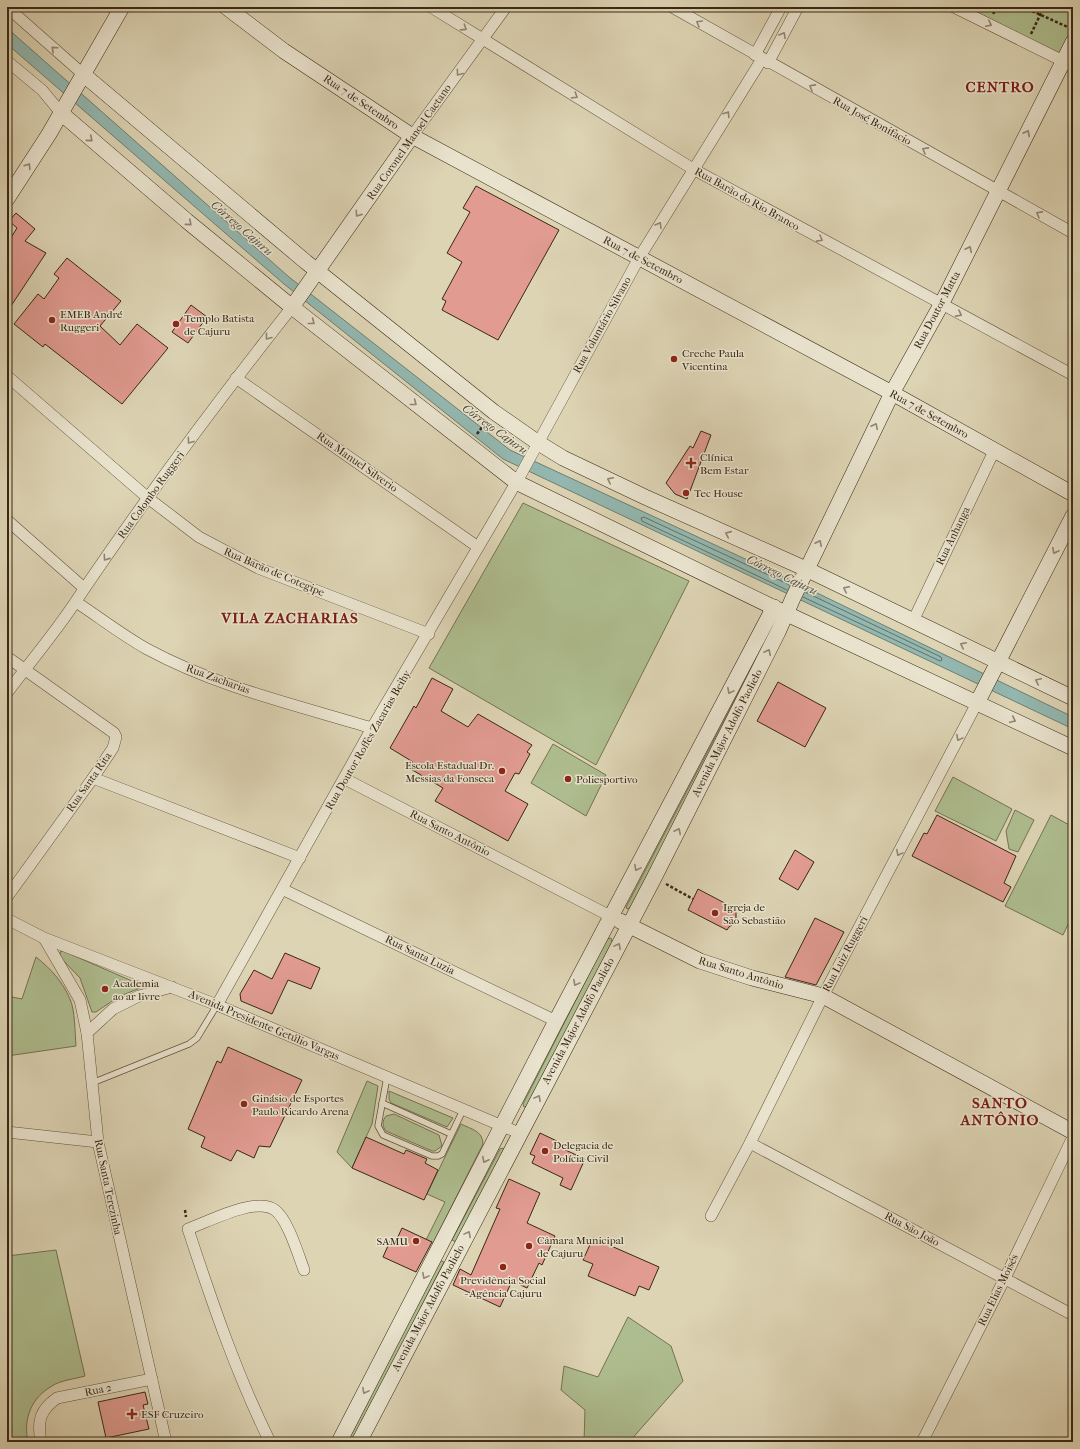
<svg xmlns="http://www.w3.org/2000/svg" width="1080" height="1449" font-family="'IM FELL French Canon',serif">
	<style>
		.green { fill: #aebd8f; stroke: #747252 }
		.water { fill: #93b8b1; stroke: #6f7e72 }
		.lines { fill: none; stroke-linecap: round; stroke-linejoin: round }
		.shore { stroke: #667062; stroke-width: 1 }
		.building { fill: #e19b91; stroke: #392814 }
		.lane-casing { stroke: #62533c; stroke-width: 7 }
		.street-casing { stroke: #62533c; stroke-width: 12 }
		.secondary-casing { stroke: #392814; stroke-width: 16 }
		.path { stroke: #392814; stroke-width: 2.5; stroke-dasharray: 3 2; stroke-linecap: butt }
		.lane { stroke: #e9e3ce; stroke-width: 5.5 }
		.street { stroke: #e9e3ce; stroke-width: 11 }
		.secondary { stroke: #e9e3ce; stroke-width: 15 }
		.oneway { stroke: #918671 }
		.poi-dot { fill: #8f2418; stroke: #e9e3ce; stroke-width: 1.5 }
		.labels { text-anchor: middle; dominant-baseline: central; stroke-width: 3; stroke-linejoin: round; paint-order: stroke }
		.street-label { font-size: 11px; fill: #392814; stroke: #e9e3ce }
		.poi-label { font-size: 11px; fill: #392814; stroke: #e9e3ce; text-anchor: start }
		.water-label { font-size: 12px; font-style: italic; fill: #504c3b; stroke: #e9e3ce }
		.district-label { font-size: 15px; font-weight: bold; letter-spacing: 1px; fill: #7a1f14; stroke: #e9e3ce }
	</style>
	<rect width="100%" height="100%" fill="#ddd4b4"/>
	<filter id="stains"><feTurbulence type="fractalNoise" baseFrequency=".005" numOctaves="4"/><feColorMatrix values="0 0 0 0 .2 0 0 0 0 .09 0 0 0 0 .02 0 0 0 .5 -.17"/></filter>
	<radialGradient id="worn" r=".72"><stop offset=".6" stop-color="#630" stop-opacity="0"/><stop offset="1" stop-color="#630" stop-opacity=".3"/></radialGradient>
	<g class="green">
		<polygon points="967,7 1073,7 1073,34 1062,56"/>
		<polygon points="523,503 689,581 596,765 429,668"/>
		<polygon points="772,629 775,633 630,908 627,909 626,907"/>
		<polygon points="553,744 606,775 586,816 531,783"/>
		<polygon points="953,777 1012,809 996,841 935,811"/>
		<polygon points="1015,810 1034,820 1018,852 1009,849 1006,831"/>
		<polygon points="1051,815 1073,827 1073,914 1063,935 1005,906"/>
		<polygon points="611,938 612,942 528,1106 524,1107 523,1104 607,939"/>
		<polygon points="63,951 139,984 140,988 118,997 96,1012 92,1012 80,978 60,957 60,952"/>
		<path d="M36,957C50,968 63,982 70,999C75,1010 75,1033 76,1046L7,1056V996L22,999Z"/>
		<polygon points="367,1081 378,1086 372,1124 352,1168 337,1152"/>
		<polygon points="389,1091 453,1118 447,1127 391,1103 389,1099"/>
		<path d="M394,1114L439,1135L442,1146L435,1151H432L386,1131C382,1126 382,1121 386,1116Z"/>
		<path d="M461,1124C471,1129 483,1131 483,1144L433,1243L426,1240L445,1202L427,1194Z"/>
		<polygon points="503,1148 504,1150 456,1242 452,1240 500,1149"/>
		<path d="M56,1250L85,1376C75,1379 61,1380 52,1386C31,1398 23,1419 28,1442H7V1256Z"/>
		<polygon points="439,1260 444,1262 352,1442 346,1442"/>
		<polygon points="628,1317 671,1346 683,1381 629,1442 584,1442 585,1410 561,1390 564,1366 598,1377"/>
	</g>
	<polygon class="water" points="7,28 289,277 510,450 782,576 1073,717 1073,729 503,459 284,284 7,44"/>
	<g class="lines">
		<g class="shore">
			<polyline points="787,590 642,521 641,518 644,517 790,585"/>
			<polyline points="803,597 940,661 942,660 941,657 805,592"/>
		</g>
	</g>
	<g class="building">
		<polygon points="476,186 559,230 498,340 442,310 446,301 442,299 462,262 447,253 470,212 463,208"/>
		<polygon points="16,213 35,229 25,241 46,253 7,312 7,244 17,228 9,221"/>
		<polygon points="67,258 121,301 100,326 120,345 137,324 168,348 122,404 45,344 43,347 14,324 38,294 44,299 59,278 54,274"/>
		<polygon points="191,305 207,317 188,343 172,332"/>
		<polygon points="701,431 711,435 687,499 675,494 666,483 690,446 693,448"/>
		<polygon points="432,678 453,689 441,711 468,727 478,714 532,745 527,752 530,754 519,774 515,773 505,791 528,804 508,841 435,801 443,788 409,768 413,762 390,748 414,706 416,708"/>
		<polygon points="778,682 826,708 805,747 757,721"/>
		<polygon points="937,815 1016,856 1004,883 1011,887 1003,902 912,856 924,833 927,834"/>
		<polygon points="795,850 814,862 798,890 779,879"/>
		<polygon points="698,889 736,909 736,922 729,927 727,930 688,910"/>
		<polygon points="815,918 844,932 816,985 785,977"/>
		<polygon points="285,953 320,968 311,989 288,980 272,1014 241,1001 240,994 254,970 272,979"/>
		<polygon points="228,1047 302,1080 270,1147 259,1146 254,1158 237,1150 231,1161 201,1147 205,1137 188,1129 217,1061 221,1063"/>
		<polygon points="540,1133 561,1143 559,1147 585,1159 571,1190 560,1185 563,1178 532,1163 535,1156 530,1154"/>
		<polygon points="366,1137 404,1154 406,1150 427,1159 425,1163 438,1170 424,1200 352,1168"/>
		<polygon points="509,1179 540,1193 527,1223 555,1236 542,1265 539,1263 527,1288 512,1281 500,1307 453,1285 460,1269 471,1275 500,1209 496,1208"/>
		<polygon points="402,1228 432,1242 416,1272 383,1257 391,1239 396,1241"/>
		<polygon points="593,1238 659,1267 649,1290 639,1286 635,1296 588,1276 593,1264 583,1260"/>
		<polygon points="145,1392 148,1404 143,1405 149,1429 106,1438 98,1402"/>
	</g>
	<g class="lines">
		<g class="lane-casing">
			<g id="lane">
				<polyline points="387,1077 378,1126 383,1135 432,1156 438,1156 442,1154 463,1110"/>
				<polyline points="92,1083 189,1044 197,1038 217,1005"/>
				<polyline points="382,1103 451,1134"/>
			</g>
		</g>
		<g class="street-casing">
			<g id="street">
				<polyline points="7,7 84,75"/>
				<polyline points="431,7 693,169 1073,375"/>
				<polyline points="672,7 1073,233"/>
				<polyline points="954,7 1073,66"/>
				<polyline points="755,55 781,7"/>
				<polyline points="7,61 42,90 61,113"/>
				<polyline points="768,63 798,7"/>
				<polyline points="412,136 506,7"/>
				<polyline points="7,376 148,498 199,537 258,568 429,634"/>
				<polyline points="236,378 478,547"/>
				<polyline points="7,520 84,588"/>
				<path d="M76,602C99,617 122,635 147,649C217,687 296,705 372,728"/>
				<polyline points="913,621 994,451"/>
				<polyline points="7,657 114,733 116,737 113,748 93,778 7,897"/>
				<path d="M7,693C30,662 55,633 76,601C144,500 217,402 292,307"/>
				<polyline points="93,778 300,858"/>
				<polyline points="345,779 612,917"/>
				<polyline points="284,890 556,1021"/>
				<polyline points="7,919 44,938 217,1005 519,1133"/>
				<polyline points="44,938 80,1000 87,1033 98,1142 166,1442"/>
				<polyline points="217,1005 372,728 520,476 639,258 762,59"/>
				<polyline points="87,1033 113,1009 139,996 172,987"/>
				<polyline points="7,1132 98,1142"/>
				<polyline points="750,1143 1073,1315"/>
				<polyline points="711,1216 750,1143 823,996 977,703"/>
				<path d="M41,1442C37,1421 40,1410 57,1398L152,1379"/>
				<path d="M270,1442C236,1373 212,1302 188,1229C208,1222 256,1196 275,1210C288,1220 298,1254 304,1270"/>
				<polyline points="922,1442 1005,1278 1073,1137"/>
			</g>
		</g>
		<g class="secondary-casing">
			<g id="secondary">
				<polyline points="226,7 284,51 412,136 892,393 1073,494"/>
				<polyline points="84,75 306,262 494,412 537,442 563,458 645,497 806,569 1073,698"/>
				<polyline points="61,113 187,221 292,307 516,482 785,613 1073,748"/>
				<polyline points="7,199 49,134 122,7"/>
				<polyline points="292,307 412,136"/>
				<polyline points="977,703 1073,516"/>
				<polyline points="620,921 700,961 752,978 823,996 1073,1132"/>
				<polyline points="339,1442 556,1021 774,607"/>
				<polyline points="359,1442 654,878 778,632 793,598 892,393 941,305 1073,42"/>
			</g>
		</g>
		<g class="path">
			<polyline points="992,7 994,14"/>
			<polyline points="1023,7 1070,28"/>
			<polyline points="1031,34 1041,13"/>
			<polyline points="477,434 486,422"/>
			<polyline points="666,884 693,899"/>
			<polyline points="185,1210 186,1217"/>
		</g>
		<use href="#lane" class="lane"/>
		<use href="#street" class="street"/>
		<use href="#secondary" class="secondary"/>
	</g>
	<defs><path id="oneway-chevron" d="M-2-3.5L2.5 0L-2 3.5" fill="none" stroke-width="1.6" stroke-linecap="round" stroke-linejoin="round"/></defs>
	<g class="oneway">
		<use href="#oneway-chevron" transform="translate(699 23) rotate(-150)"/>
		<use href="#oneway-chevron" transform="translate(989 24) rotate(26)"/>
		<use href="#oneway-chevron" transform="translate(464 28) rotate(33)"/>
		<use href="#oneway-chevron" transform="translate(783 35) rotate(-61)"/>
		<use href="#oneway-chevron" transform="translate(54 49) rotate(-138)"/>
		<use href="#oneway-chevron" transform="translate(459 73) rotate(126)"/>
		<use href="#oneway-chevron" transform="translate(812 87) rotate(-151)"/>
		<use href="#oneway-chevron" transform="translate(575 96) rotate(32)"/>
		<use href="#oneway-chevron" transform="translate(727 114) rotate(-58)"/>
		<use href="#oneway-chevron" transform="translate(1027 133) rotate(-63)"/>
		<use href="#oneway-chevron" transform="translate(90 139) rotate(40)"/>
		<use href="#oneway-chevron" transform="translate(925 150) rotate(-151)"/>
		<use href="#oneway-chevron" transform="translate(28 166) rotate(-57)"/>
		<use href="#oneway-chevron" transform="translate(358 214) rotate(125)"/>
		<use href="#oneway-chevron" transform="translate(1039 214) rotate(-151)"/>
		<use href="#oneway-chevron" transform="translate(189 223) rotate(40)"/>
		<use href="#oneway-chevron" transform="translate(659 225) rotate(-59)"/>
		<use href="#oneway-chevron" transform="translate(820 239) rotate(29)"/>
		<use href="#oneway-chevron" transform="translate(969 249) rotate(-63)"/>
		<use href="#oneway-chevron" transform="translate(959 314) rotate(28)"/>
		<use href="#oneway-chevron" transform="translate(312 322) rotate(38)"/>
		<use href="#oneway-chevron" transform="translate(268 337) rotate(128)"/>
		<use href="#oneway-chevron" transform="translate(414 403) rotate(38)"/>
		<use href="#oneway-chevron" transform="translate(875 426) rotate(-64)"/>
		<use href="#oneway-chevron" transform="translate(190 441) rotate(126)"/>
		<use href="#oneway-chevron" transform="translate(610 480) rotate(-154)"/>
		<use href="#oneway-chevron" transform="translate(728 534) rotate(-156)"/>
		<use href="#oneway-chevron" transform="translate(819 543) rotate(-64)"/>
		<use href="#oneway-chevron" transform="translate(1055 551) rotate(117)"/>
		<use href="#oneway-chevron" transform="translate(106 558) rotate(125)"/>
		<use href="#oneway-chevron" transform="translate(846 589) rotate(-154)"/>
		<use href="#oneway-chevron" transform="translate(963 645) rotate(-154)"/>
		<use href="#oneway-chevron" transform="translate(768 652) rotate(-63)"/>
		<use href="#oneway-chevron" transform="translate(1038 681) rotate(-155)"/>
		<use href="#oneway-chevron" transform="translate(730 691) rotate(118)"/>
		<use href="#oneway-chevron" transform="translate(1013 720) rotate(25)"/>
		<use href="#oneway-chevron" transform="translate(959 738) rotate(118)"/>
		<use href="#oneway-chevron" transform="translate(678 831) rotate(-63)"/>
		<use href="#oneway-chevron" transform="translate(899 853) rotate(118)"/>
		<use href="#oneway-chevron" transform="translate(637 868) rotate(118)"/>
		<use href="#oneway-chevron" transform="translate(618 946) rotate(-62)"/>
		<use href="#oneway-chevron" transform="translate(576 983) rotate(118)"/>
		<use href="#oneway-chevron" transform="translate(538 1098) rotate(-62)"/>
		<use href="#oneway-chevron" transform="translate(485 1160) rotate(117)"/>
		<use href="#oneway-chevron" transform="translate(468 1234) rotate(-62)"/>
		<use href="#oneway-chevron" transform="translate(425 1276) rotate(118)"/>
		<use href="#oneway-chevron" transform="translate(365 1391) rotate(118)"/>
	</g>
	<g class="poi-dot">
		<circle cx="52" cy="320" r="4"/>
		<circle cx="176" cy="324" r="4"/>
		<circle cx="674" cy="359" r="4"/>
		<path d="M689 457h4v4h4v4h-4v4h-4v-4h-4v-4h4z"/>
		<circle cx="686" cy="493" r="4"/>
		<circle cx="502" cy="771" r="4"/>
		<circle cx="568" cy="779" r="4"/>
		<circle cx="715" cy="913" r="4"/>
		<circle cx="105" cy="989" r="4"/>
		<circle cx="244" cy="1104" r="4"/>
		<circle cx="545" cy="1151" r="4"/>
		<circle cx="416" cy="1241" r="4"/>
		<circle cx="529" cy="1246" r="4"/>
		<circle cx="503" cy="1267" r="4"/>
		<path d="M130 1408h4v4h4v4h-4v4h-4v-4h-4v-4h4z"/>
	</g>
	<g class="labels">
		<g class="street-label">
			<text transform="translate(361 102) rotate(34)">Rua 7 de Setembro</text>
			<text transform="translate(872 121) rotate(29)">Rua José Bonifacio</text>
			<text transform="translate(409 142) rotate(-55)">Rua Coronel Manoel Caetano</text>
			<text transform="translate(747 199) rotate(29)">Rua Barão do Rio Branco</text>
			<text transform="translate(643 260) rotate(28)">Rua 7 de Setembro</text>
			<text transform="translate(937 310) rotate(-62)">Rua Doutor Matta</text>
			<text transform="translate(602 325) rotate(-61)">Rua Voluntário Silvano</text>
			<text transform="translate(929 414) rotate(29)">Rua 7 de Setembro</text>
			<text transform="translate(357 462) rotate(35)">Rua Manuel Silverio</text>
			<text transform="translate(151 495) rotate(-54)">Rua Colombo Ruggeri</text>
			<text transform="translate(953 536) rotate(-64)">Rua Anhanga</text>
			<text transform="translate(274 572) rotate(23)">Rua Barão de Cotegipe</text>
			<text transform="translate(218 679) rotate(20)">Rua Zacharias</text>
			<text transform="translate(727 733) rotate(-63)">Avenida Major Adolfo Paolielo</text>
			<text transform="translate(368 740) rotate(-60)">Rua Doutor Roffes Zacarias Beihy</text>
			<text transform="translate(89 782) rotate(-55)">Rua Santa Rita</text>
			<text transform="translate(450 833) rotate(27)">Rua Santo Antônio</text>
			<text transform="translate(845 954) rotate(-62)">Rua Luiz Ruggeri</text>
			<text transform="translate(420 955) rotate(26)">Rua Santa Luzia</text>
			<text transform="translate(741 973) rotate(17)">Rua Santo Antônio</text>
			<text transform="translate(578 1021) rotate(-62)">Avenida Major Adolfo Paolielo</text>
			<text transform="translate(264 1025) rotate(23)">Avenida Presidente Getúlio Vargas</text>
			<text transform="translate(108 1187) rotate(78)">Rua Santa Terezinha</text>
			<text transform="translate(912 1229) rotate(28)">Rua São João</text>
			<text transform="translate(998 1290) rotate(-64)">Rua Elias Moisés</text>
			<text transform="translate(428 1308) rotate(-62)">Avenida Major Adolfo Paolielo</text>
			<text transform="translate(98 1390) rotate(-12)">Rua 2</text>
		</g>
		<g class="poi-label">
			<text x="60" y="314">EMEB André<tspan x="60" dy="13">Ruggeri</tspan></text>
			<text x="184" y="318">Templo Batista<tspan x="184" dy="13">de Cajuru</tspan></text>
			<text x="682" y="353">Creche Paula<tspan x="682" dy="13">Vicentina</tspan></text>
			<text x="700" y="457">Clínica<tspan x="700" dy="13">Bem Estar</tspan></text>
			<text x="694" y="493">Tec House</text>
			<text x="494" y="765" text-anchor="end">Escola Estadual Dr.<tspan x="494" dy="13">Messias da Fonseca</tspan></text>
			<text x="576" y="779">Poliesportivo</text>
			<text x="723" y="907">Igreja de<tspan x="723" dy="13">São Sebastião</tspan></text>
			<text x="113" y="983">Academia<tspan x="113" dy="13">ao ar livre</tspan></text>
			<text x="252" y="1098">Ginásio de Esportes<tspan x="252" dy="13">Paulo Ricardo Arena</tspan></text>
			<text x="553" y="1145">Delegacia de<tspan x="553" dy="13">Polícia Civil</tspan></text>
			<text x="537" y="1240">Câmara Municipal<tspan x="537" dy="13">de Cajuru</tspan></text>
			<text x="408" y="1241" text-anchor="end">SAMU</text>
			<text x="503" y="1280" text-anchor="middle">Previdência Social<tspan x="503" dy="13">- Agência Cajuru</tspan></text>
			<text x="141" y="1414">ESF Cruzeiro</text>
		</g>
		<g class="water-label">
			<text transform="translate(242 228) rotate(41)">Córrego Cajuru</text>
			<text transform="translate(495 429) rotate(36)">Córrego Cajuru</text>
			<text transform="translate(782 575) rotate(26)">Córrego Cajuru</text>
		</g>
		<g class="district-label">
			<text x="1000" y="87">CENTRO</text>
			<text x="290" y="618">VILA ZACHARIAS</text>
			<text x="1000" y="1103">SANTO<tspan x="1000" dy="17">ANTÔNIO</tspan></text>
		</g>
	</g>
	<rect width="1080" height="1449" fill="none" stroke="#ddd4b4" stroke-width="24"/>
	<rect x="8" y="8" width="1064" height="1433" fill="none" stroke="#392814" stroke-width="2"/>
	<rect x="12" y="12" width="1056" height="1425" fill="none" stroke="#392814"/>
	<rect width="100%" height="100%" filter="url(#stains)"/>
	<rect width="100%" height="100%" fill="url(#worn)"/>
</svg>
